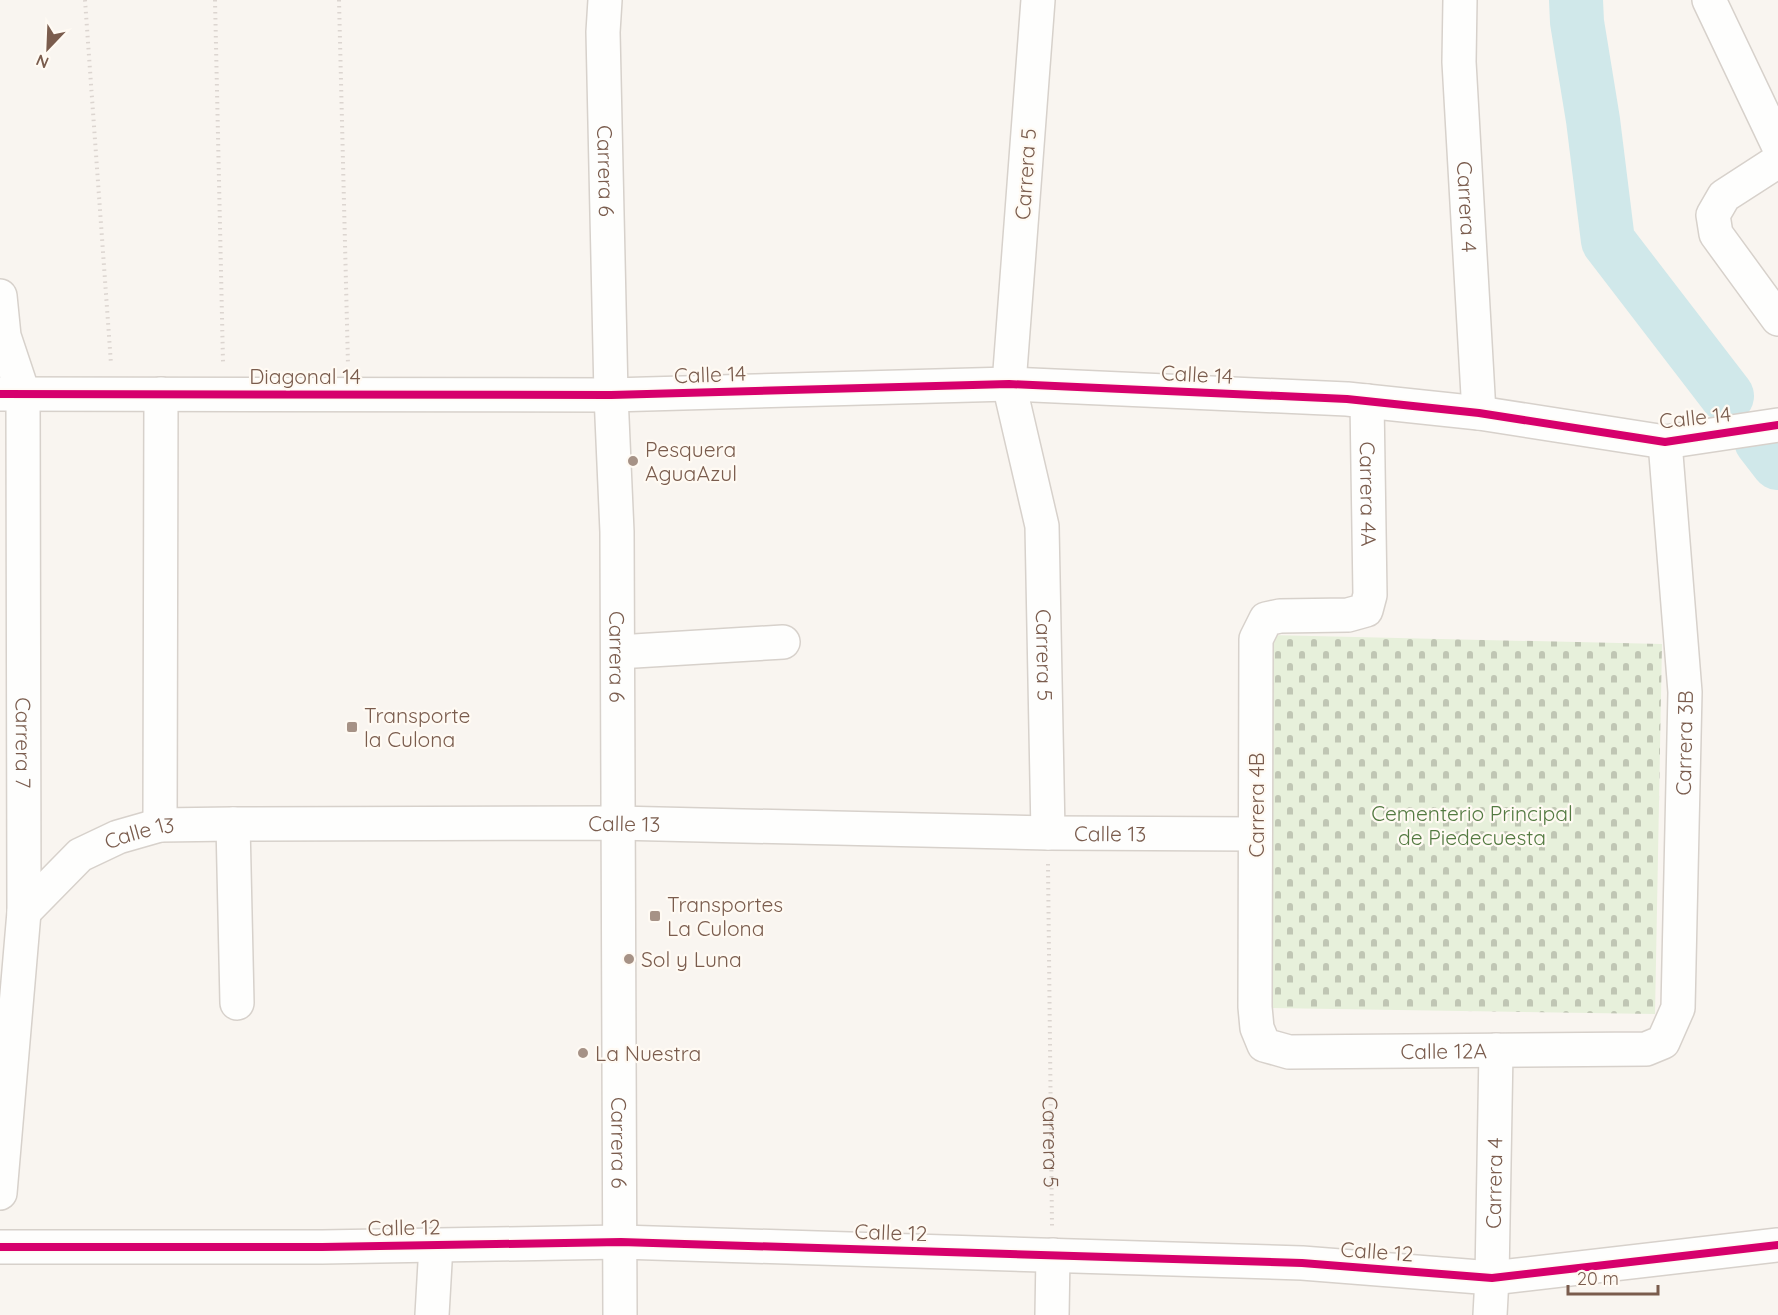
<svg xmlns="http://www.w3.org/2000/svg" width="1778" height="1315" font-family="Quicksand,sans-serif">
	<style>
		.cemetery { fill: url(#cemetery-stones) }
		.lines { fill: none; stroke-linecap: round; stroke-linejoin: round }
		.river { stroke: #d0e8ea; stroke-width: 54 }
		.minor-casing { stroke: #d7d1cb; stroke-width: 36 }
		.path { stroke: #dcd5d0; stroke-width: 4; stroke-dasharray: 1.5 4.5; stroke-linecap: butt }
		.minor { stroke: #fefefd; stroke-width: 33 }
		.cycleway-casing { stroke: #fffaf3; stroke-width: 11 }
		.cycleway { stroke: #d6006c; stroke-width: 8 }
		.poi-dot { fill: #a69286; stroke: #fffaf3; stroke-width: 2 }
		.labels { text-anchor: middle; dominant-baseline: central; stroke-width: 4.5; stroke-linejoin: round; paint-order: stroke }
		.street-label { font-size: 21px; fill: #7a5c4d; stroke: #fffaf3 }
		.poi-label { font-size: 21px; fill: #7a5c4d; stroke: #fffaf3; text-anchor: start }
		.park-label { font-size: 21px; fill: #537a41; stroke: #fffaf3 }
	</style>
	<defs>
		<pattern id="cemetery-stones" width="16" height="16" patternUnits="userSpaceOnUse" patternTransform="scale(1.5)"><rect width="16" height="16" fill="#e7f0db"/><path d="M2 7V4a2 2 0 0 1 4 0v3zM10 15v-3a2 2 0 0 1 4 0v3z" fill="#c0c6b4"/></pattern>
	</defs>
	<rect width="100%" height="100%" fill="#f9f5f0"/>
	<polygon class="cemetery" points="1270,635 1662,644 1655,1014 1269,1008"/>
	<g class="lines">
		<g class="river">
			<polyline points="1576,0 1577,22 1593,120 1608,241 1727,396"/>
			<polyline points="1761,441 1778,463"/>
		</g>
		<g class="minor-casing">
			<g id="minor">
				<path id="s2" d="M605,0L603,32L611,395L617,532L620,1315"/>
				<path id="s3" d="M1038,0L1009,384L1042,526L1048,833"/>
				<path id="s4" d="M1460,0L1459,62L1479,413"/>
				<polyline points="1709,0 1778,145"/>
				<polyline points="1778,161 1724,196 1713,215 1716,234 1778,319"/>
				<path id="s5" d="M0,296L4,336L23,393L24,912L0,1193"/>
				<polyline points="0,394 611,395 1009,384 1347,399 1479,413 1665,442 1778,425"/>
				<path id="s6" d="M1367,401L1370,595L1366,610L1348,615L1280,616L1266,619L1256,639L1255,1007L1257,1028L1264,1045L1289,1052L1646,1049L1663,1042L1678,1008L1685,692L1665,442"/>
				<polyline points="618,652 783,642"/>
				<polyline points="233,824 237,1003"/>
				<polyline points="160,825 161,394"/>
				<path id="s7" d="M24,912L80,855L118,837L160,825L233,824L617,823L1048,833L1255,834"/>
				<polyline points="0,1247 322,1247 621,1242 1302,1263 1492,1278 1778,1245"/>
				<polyline points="432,1315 436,1245"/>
				<polyline points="1052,1315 1053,1255"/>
				<path id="s8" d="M1490,1315L1492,1278L1496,1050"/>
			</g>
		</g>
		<g class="path">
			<polyline points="85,0 111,364"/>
			<polyline points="215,0 223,362"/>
			<polyline points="339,0 348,365"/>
			<path id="s1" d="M1048,864L1052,1226"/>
		</g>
		<use href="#minor" class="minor"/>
		<g class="cycleway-casing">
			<g id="cycleway">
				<polyline points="0,394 611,395 1009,384 1347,399 1479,413 1665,442 1778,425"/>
				<polyline points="0,1247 322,1247 621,1242 1302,1263 1492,1278 1778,1245"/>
			</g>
		</g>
		<use href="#cycleway" class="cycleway"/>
	</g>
	<g class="poi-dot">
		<circle cx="633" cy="461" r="6"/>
		<rect x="346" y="721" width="12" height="12" rx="3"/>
		<rect x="649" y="910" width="12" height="12" rx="3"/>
		<circle cx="629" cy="959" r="6"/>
		<circle cx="583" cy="1053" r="6"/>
	</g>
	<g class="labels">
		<g class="street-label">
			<text stroke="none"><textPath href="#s2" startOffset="171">Carrera 6</textPath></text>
			<text transform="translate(1025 174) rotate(-86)">Carrera 5</text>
			<text stroke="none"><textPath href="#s4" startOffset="207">Carrera 4</textPath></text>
			<text transform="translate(710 374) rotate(-2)">Calle 14</text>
			<text transform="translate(1197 374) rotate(3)">Calle 14</text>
			<text x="305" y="376">Diagonal 14</text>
			<text transform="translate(1695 417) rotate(-6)">Calle 14</text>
			<text stroke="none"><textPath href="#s6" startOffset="93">Carrera 4A</textPath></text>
			<text stroke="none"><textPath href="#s3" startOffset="660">Carrera 5</textPath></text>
			<text stroke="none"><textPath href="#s2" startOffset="657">Carrera 6</textPath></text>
			<text stroke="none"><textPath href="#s5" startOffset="450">Carrera 7</textPath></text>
			<text stroke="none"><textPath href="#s6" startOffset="1444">Carrera 3B</textPath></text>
			<text transform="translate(1256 805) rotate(-90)">Carrera 4B</text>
			<text stroke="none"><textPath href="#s7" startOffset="630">Calle 13</textPath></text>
			<text stroke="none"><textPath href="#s7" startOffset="1116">Calle 13</textPath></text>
			<text stroke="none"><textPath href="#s7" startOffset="144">Calle 13</textPath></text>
			<text stroke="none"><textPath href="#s6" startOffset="921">Calle 12A</textPath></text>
			<text stroke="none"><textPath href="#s1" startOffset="278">Carrera 5</textPath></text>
			<text stroke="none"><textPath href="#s2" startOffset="1143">Carrera 6</textPath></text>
			<text stroke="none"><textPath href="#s8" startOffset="132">Carrera 4</textPath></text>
			<text transform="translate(404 1227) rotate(-1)">Calle 12</text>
			<text transform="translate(891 1232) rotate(2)">Calle 12</text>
			<text transform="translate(1377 1251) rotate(4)">Calle 12</text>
		</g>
		<g class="poi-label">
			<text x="645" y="449">Pesquera<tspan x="645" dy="24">AguaAzul</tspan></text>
			<text x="364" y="715">Transporte<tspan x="364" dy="24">la Culona</tspan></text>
			<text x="667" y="904">Transportes<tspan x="667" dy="24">La Culona</tspan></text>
			<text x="641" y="959">Sol y Luna</text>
			<text x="595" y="1053">La Nuestra</text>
		</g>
		<g class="park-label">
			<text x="1472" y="813">Cementerio Principal<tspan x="1472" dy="24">de Piedecuesta</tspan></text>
		</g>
	</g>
	<g transform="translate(48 48) rotate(203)" stroke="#fffaf3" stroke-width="4.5" paint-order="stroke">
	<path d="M0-4.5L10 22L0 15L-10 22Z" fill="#7a5c4d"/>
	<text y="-9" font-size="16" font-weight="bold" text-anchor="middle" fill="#7a5c4d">N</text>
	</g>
	<path d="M1568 1285v9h90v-9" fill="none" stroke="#7a5c4d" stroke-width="3"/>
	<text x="1577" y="1285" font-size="18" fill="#7a5c4d" stroke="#fffaf3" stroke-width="4.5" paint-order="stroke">20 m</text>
</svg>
